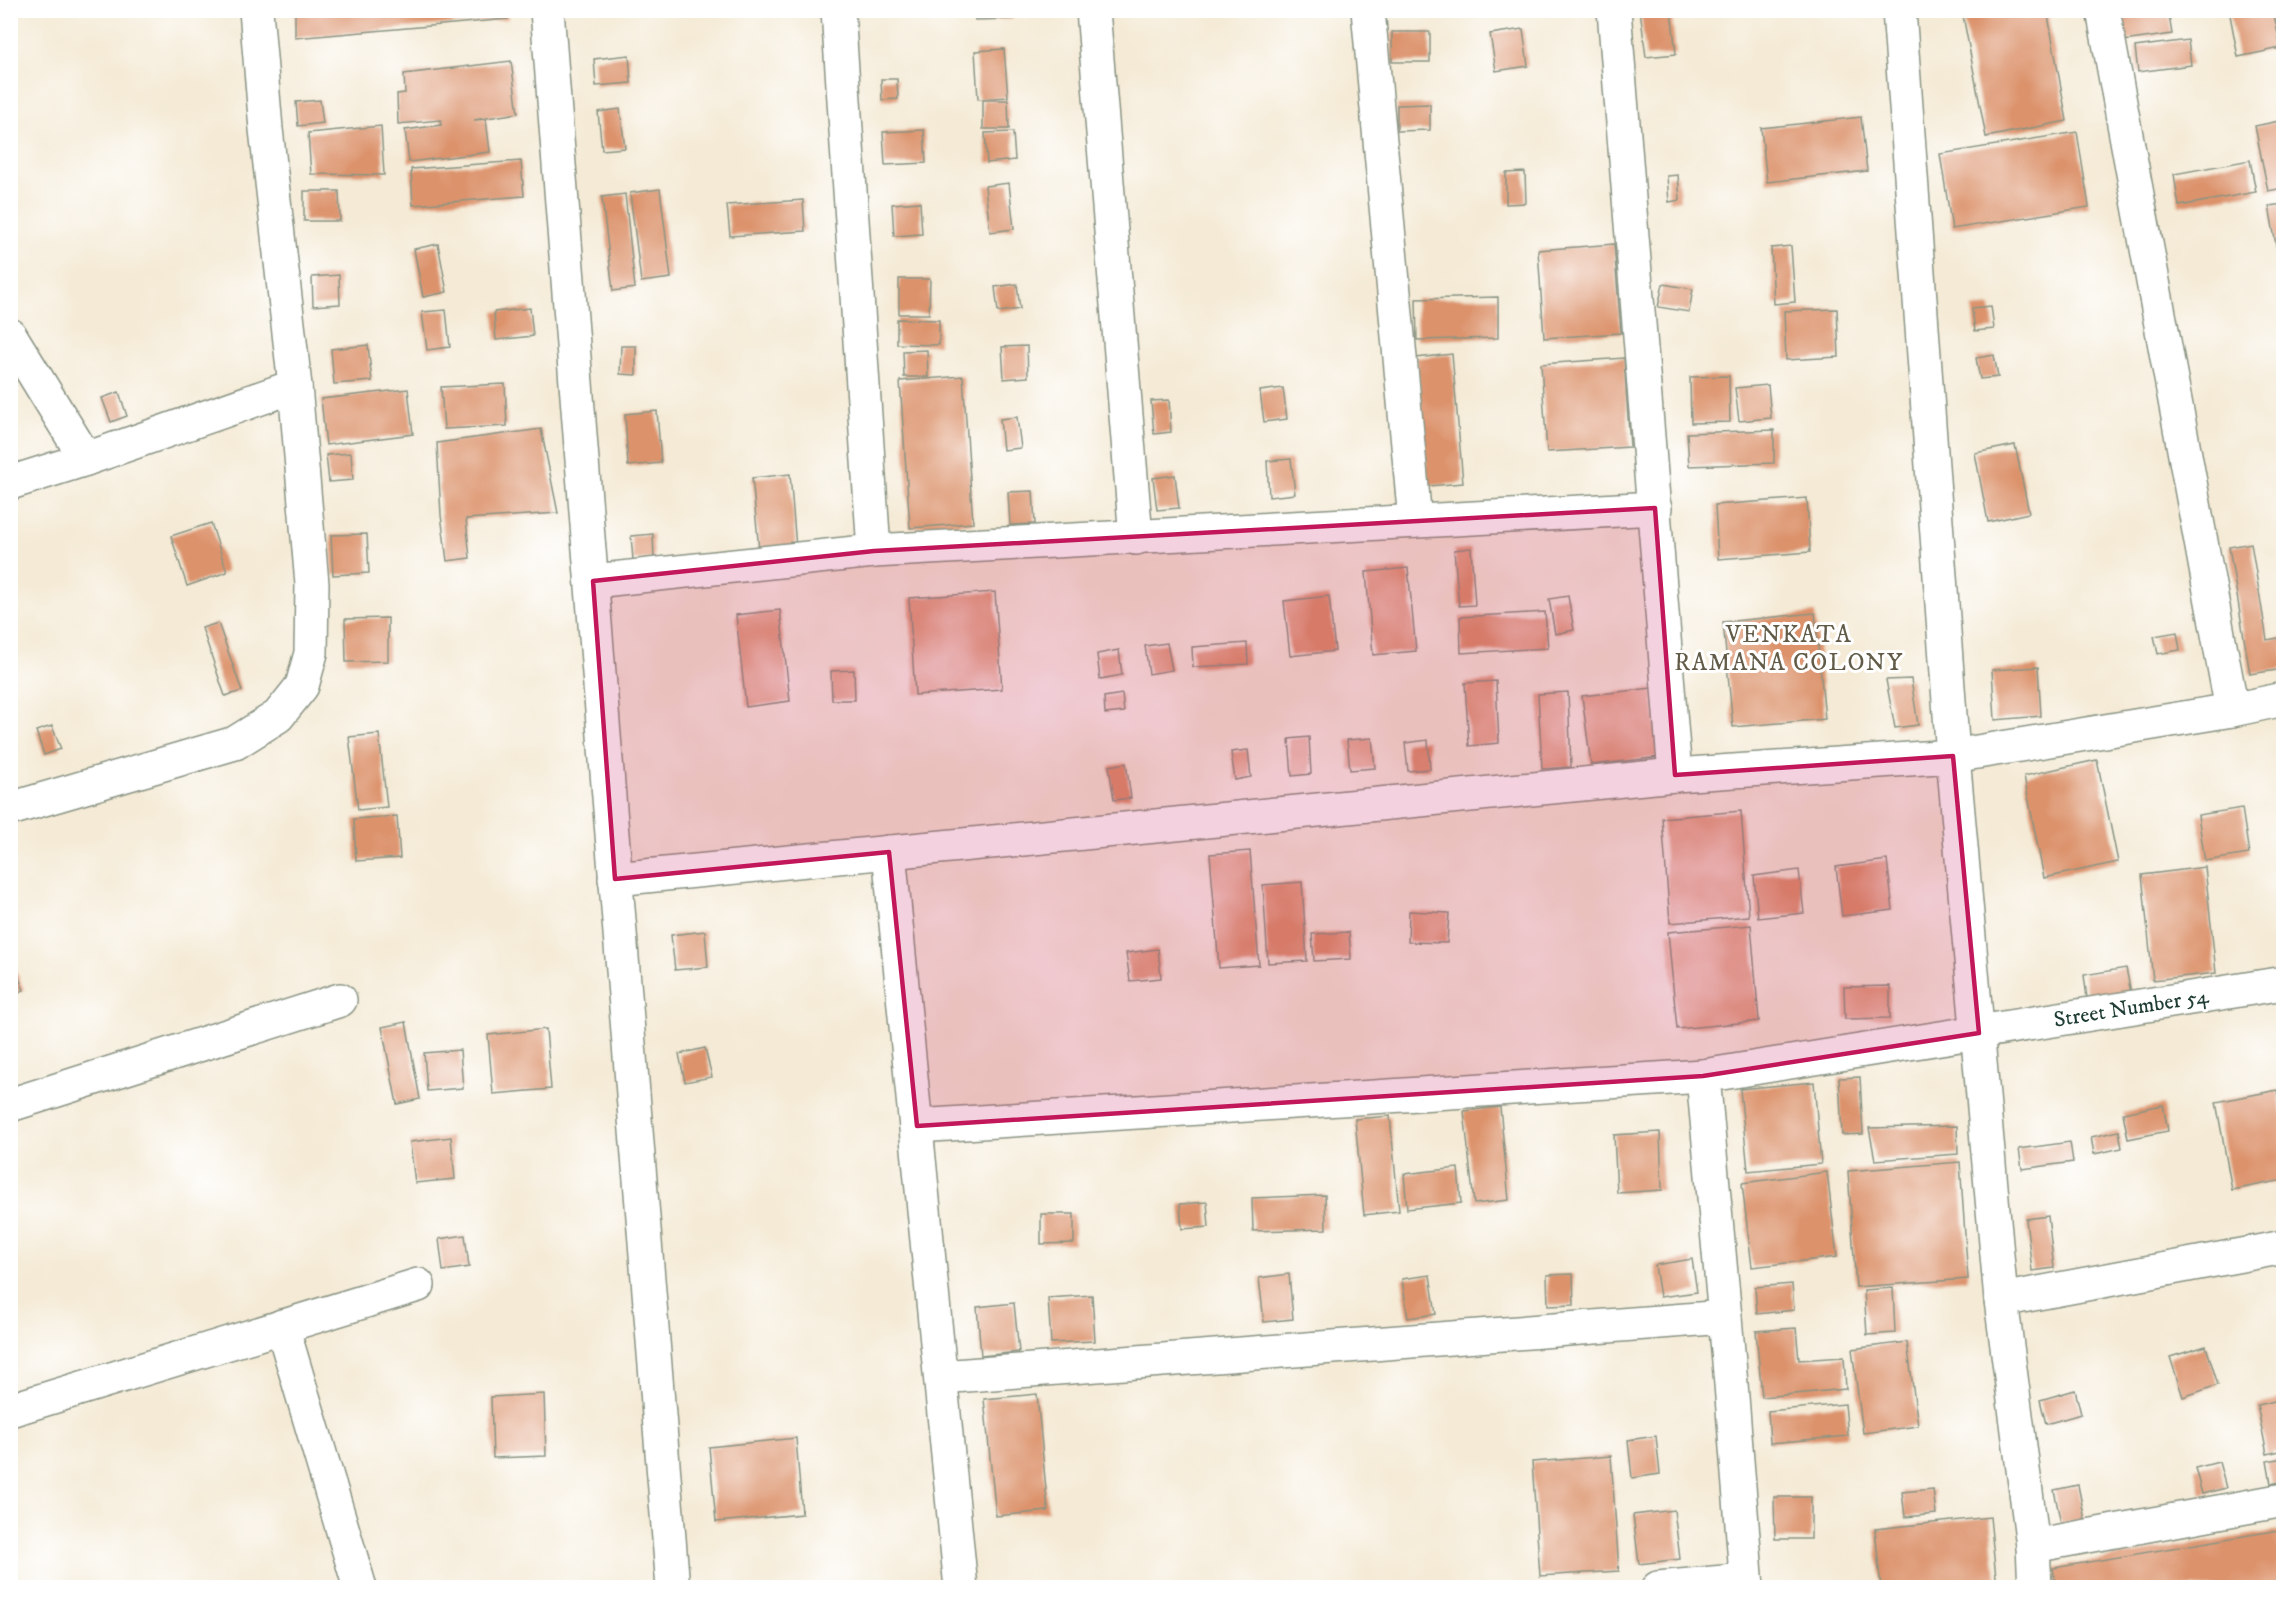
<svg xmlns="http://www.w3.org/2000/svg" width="2294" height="1598" font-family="'IM FELL DW Pica',serif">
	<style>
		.building { fill: #dc936c }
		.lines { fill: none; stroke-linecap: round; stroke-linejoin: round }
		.minor-casing { stroke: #8a9484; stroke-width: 36 }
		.minor { stroke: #fff; stroke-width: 33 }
		.marked { fill: #c2185b; fill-opacity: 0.2; stroke: #c2185b; stroke-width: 4.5; stroke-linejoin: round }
		.labels { text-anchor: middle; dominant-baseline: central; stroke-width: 6; stroke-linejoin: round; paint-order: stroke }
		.street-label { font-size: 22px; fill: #1f3d34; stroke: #fff }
		.neighbourhood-label { font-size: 24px; letter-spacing: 1.5px; fill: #615b48; stroke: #fff }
	</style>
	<rect width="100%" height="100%" fill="#fff"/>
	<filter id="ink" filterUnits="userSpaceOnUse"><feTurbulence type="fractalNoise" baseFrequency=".0167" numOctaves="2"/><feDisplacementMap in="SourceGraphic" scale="12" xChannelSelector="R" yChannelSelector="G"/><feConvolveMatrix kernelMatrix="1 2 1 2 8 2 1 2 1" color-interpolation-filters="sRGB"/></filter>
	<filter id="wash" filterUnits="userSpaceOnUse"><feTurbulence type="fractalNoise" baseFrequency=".008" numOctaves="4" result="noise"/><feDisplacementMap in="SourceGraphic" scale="24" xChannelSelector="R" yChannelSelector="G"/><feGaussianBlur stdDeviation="1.35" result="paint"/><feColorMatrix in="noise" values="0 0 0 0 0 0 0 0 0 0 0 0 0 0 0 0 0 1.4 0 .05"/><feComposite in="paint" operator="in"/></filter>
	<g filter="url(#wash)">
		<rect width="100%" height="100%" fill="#f4ead5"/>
		<g id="blocks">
			<g class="building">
				<polygon points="295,10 507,10 508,19 295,38"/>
				<polygon points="975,10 1013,10 1013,19 975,20"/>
				<polygon points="1640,10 1671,10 1676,54 1646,57"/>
				<polygon points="1962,10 2047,10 2067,121 1986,137"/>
				<polygon points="2168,10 2172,34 2124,41 2120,11"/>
				<polygon points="2229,10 2273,10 2281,48 2238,57"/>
				<polygon points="1523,29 1528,66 1496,71 1490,34"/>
				<rect x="1392" y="32" width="38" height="30"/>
				<polygon points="2188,40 2191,65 2138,72 2135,47"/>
				<polygon points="1004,49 1008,97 978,99 975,51"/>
				<polygon points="629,55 631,83 596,86 594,59"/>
				<polygon points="511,61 518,113 474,120 486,119 490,152 409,162 405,130 441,125 441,120 398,124 397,94 405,93 404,74"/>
				<polygon points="881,79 897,79 898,99 882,100"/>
				<polygon points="320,100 323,123 298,126 296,102"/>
				<polygon points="983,100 1008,100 1009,129 983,129"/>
				<polygon points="1430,104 1430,130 1397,131 1397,105"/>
				<polygon points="620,109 625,148 602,150 598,112"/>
				<polygon points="1861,117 1867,171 1767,182 1761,128"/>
				<polygon points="2284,120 2284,188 2268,191 2255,126"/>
				<polygon points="381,126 384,175 311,174 308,133"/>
				<polygon points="924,130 926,163 885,165 883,132"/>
				<polygon points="1013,132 1015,160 987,163 985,133"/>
				<polygon points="2077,132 2089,207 1952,229 1940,154"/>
				<polygon points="2250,160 2256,192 2179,206 2174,174"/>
				<polygon points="521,161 524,196 413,205 411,169"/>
				<polygon points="1525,172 1526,203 1506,204 1506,173"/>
				<polygon points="1678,175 1680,200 1669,202 1667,176"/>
				<polygon points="1009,183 1014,229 990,232 985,186"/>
				<polygon points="660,189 671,278 641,282 630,193"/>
				<polygon points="304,191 339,191 340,221 304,221"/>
				<polygon points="625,194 635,288 613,291 602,197"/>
				<polygon points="803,200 805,231 730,236 727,205"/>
				<polygon points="920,202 922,234 894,236 892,204"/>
				<polygon points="2284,204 2284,261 2279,262 2269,206"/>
				<polygon points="438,244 447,292 423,297 414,249"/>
				<polygon points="1614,244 1621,333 1544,338 1538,250"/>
				<polygon points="1791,246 1795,302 1774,304 1771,248"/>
				<polygon points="339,275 340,304 313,306 312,277"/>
				<polygon points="899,279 930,279 929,314 899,314"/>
				<polygon points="1017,284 1020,309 998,312 995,287"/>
				<polygon points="1663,284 1693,289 1689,312 1658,307"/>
				<polygon points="1498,297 1498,338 1417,340 1416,299"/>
				<polygon points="1991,306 1994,329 1975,331 1972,308"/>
				<polygon points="530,308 533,336 496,340 494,312"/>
				<polygon points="1837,309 1839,357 1786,360 1784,311"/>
				<polygon points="446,310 450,347 427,350 422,312"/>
				<polygon points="897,319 939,320 939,345 897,344"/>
				<polygon points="368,345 372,381 334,384 331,349"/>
				<polygon points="621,346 636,346 636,375 620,374"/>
				<polygon points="1027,346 1028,377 1004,379 1002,347"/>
				<polygon points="927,350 928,377 904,377 903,351"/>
				<polygon points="1452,354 1463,483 1428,486 1416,358"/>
				<polygon points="1994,355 1998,377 1980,379 1976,358"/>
				<polygon points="1624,358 1630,447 1547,452 1541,364"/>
				<polygon points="963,376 973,523 910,528 900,381"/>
				<polygon points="1729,376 1730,422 1691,423 1690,377"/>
				<polygon points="505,384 507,426 444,429 441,387"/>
				<polygon points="1768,385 1771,418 1739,421 1735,388"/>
				<polygon points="1283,388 1287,419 1264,422 1260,391"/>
				<polygon points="408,389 413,434 326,445 321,399"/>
				<polygon points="119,392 127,416 111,422 102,398"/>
				<polygon points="1169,400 1171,432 1154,434 1151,401"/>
				<polygon points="657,411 661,463 628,466 625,414"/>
				<polygon points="1017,417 1021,448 1003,450 1000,419"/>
				<polygon points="541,429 558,513 466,519 470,558 447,561 441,515 437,443"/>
				<polygon points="1774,430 1774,463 1689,466 1687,433"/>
				<polygon points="2015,445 2029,513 1988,522 1975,453"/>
				<polygon points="351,453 353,480 329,482 326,455"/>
				<polygon points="1291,459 1295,494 1269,497 1267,461"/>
				<polygon points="790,474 796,547 759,550 752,478"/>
				<polygon points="1175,475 1179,508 1157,510 1153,478"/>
				<polygon points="1033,491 1035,524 1010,525 1008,492"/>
				<polygon points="1807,498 1810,552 1718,559 1715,505"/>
				<polygon points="211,523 227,572 187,586 171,536"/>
				<polygon points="367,534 369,573 333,575 331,535"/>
				<polygon points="653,534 654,559 633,560 631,536"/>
				<polygon points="2251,543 2267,640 2284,637 2284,669 2250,674 2229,547"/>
				<polygon points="1471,548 1475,605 1459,606 1454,550"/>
				<polygon points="1408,568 1416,651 1373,655 1366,572"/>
				<polygon points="995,592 1002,689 915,695 909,598"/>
				<polygon points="1329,596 1335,651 1290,656 1284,601"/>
				<polygon points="1568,596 1574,630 1555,634 1549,599"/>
				<polygon points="780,610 790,701 746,707 736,615"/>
				<polygon points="1545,612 1548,648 1461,653 1460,617"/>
				<polygon points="1815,613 1825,719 1733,727 1723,622"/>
				<polygon points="388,618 388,661 346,662 345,619"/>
				<polygon points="218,623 242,691 225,696 202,628"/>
				<polygon points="2177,632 2180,650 2158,654 2154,636"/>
				<polygon points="1167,643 1172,670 1149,674 1145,646"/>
				<polygon points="1247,643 1248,664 1193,667 1192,647"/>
				<polygon points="1119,650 1122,675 1100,679 1097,654"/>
				<polygon points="2038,667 2041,716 1995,720 1992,670"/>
				<polygon points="854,670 855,700 832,700 831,671"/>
				<polygon points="1911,679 1918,725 1895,728 1886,680"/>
				<polygon points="1496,681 1499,743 1469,746 1465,683"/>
				<polygon points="1652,688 1660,757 1591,765 1582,696"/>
				<polygon points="1568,692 1571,767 1542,769 1538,694"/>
				<polygon points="1122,694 1124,712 1105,714 1104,697"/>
				<polygon points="52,726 61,749 44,755 36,731"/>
				<polygon points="379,734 387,807 358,810 349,737"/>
				<polygon points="1309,737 1311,774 1292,776 1289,739"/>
				<polygon points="1372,738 1375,768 1350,770 1347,740"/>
				<polygon points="1428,740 1430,769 1408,771 1405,743"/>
				<polygon points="1248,750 1251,777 1235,780 1231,752"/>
				<polygon points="2097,760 2118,862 2044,878 2024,776"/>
				<polygon points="1126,763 1131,798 1114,800 1109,766"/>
				<polygon points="2284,777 2284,810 2282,810 2278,778"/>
				<polygon points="2242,808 2249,854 2205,861 2198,815"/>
				<polygon points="1741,811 1749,916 1670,923 1662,818"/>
				<polygon points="397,816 400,858 356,861 354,819"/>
				<polygon points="1250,851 1259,965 1219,968 1210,854"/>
				<polygon points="1887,860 1893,910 1842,916 1836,867"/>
				<polygon points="2205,867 2216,973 2153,980 2142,875"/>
				<polygon points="1799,870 1804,913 1758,918 1754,876"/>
				<polygon points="1302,882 1307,961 1268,963 1263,885"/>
				<polygon points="1409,911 1449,913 1447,943 1408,942"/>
				<polygon points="1751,925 1759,1021 1677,1029 1668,932"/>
				<polygon points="705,931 708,967 675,970 671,935"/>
				<polygon points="1349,932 1351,959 1314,961 1312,934"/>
				<polygon points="1158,949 1161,978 1130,981 1126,953"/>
				<polygon points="10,957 24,990 10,995"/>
				<polygon points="2126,968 2132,998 2088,1006 2084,975"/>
				<polygon points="1890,986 1890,1018 1845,1019 1844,987"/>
				<polygon points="406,1022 420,1099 397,1104 382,1027"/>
				<polygon points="546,1029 551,1089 493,1094 488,1035"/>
				<polygon points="705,1048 712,1077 685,1082 679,1054"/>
				<polygon points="460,1050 463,1088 427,1091 424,1053"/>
				<polygon points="1860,1077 1863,1134 1842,1135 1839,1078"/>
				<polygon points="1814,1082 1821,1164 1748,1171 1740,1089"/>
				<polygon points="2278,1090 2284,1118 2284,1180 2232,1190 2216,1102"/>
				<polygon points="2163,1105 2168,1131 2128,1139 2123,1113"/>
				<polygon points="1500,1107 1509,1200 1474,1204 1464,1111"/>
				<polygon points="1390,1116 1399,1211 1364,1215 1355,1119"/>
				<polygon points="1957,1126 1958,1154 1875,1160 1869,1128"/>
				<polygon points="2119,1131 2122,1148 2094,1154 2091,1137"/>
				<polygon points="1660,1132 1662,1190 1617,1193 1614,1135"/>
				<polygon points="451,1137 455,1179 415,1183 410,1142"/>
				<polygon points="2070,1142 2073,1162 2022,1169 2019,1149"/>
				<polygon points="1960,1162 1968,1279 1856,1287 1848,1171"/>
				<polygon points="1458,1168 1461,1203 1407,1209 1404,1174"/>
				<polygon points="1827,1172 1837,1257 1752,1267 1742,1183"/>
				<polygon points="1325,1195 1326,1229 1253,1231 1252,1198"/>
				<polygon points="1207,1202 1209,1227 1182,1229 1180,1204"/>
				<polygon points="1041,1214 1074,1214 1074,1243 1041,1244"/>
				<polygon points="2048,1216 2054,1268 2032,1271 2026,1219"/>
				<polygon points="465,1235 469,1267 443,1271 439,1239"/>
				<polygon points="1692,1259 1697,1292 1660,1297 1655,1265"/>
				<polygon points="1289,1274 1293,1319 1264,1322 1259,1278"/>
				<polygon points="1573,1274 1574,1305 1548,1306 1547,1275"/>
				<polygon points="1430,1275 1436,1314 1408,1318 1402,1279"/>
				<polygon points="1792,1284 1794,1310 1757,1314 1755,1287"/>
				<polygon points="1893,1288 1895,1333 1867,1335 1864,1290"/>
				<polygon points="1092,1295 1095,1341 1051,1343 1048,1298"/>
				<polygon points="1014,1303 1019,1352 981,1356 977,1307"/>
				<polygon points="1796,1328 1799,1360 1844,1357 1846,1389 1762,1397 1756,1331"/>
				<polygon points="1907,1342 1918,1426 1863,1433 1852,1349"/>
				<polygon points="2206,1346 2218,1385 2183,1397 2170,1357"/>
				<polygon points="2075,1390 2081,1414 2046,1424 2040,1400"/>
				<polygon points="544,1394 546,1456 493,1458 491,1397"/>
				<polygon points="1037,1394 1048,1511 996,1516 984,1399"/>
				<polygon points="2279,1400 2284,1421 2284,1450 2267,1454 2257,1405"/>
				<polygon points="1845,1404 1848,1436 1770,1443 1768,1411"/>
				<polygon points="1656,1436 1660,1474 1632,1478 1628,1440"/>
				<polygon points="796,1438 802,1514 716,1522 709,1447"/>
				<polygon points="1611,1456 1619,1571 1540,1576 1532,1462"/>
				<polygon points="2284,1458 2284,1481 2271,1484 2267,1461"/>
				<polygon points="2219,1462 2226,1488 2202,1494 2195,1468"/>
				<polygon points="2078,1485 2085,1520 2061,1524 2054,1490"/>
				<polygon points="1933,1489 1936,1514 1905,1517 1902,1492"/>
				<polygon points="1774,1497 1811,1497 1811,1539 1775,1539"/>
				<polygon points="1674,1510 1680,1559 1639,1564 1633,1515"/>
				<polygon points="1990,1517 1997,1588 1881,1588 1875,1529"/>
				<polygon points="2279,1530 2284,1559 2284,1588 2056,1588 2053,1568"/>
			</g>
		</g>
	</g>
	<g filter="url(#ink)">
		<use href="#blocks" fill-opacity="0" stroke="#8a9484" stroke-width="1.5"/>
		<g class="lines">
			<g class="minor-casing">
				<g id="minor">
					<path d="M547,10C589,536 626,1062 673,1588"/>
					<polyline points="838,10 874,551"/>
					<polyline points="1093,10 1136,538"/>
					<polyline points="1368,10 1415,521"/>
					<polyline points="1614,10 1675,775"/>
					<polyline points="1899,10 1953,756 2001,1300 2033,1546 2035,1588"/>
					<polyline points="2103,10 2232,710"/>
					<polyline points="10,335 86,459"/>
					<polyline points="10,483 86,459 295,386"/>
					<polyline points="593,581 874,551 1655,508"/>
					<polyline points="10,809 235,743 278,716 302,686 311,653 312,584 295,386 266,129 256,10"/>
					<polyline points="889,852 961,1588"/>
					<polyline points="615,879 1675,775 1953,756 2232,710 2284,699"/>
					<polyline points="10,1105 340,1000"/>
					<polyline points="917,1126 1703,1076"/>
					<polyline points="2001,1300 2284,1247"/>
					<polyline points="282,1326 360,1588"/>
					<polyline points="941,1377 1725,1317"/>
					<polyline points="10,1410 418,1285"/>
					<polyline points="2033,1546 2284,1500"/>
					<polyline points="1658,1588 1746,1580"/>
					<polyline points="1747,1588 1731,1384 1703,1076 2284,983"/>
				</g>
			</g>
			<use href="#minor" class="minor"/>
		</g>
	</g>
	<path class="marked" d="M1655,508L1675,775L1953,756L1979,1033L1703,1076L917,1126L889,852L615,879L593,581L874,551Z"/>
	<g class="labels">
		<g class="street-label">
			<text transform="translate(2131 1008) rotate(-9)">Street Number 54</text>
		</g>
		<g class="neighbourhood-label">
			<text x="1789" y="635">VENKATA<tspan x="1789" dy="28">RAMANA COLONY</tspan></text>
		</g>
	</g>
	<rect width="2294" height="1598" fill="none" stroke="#fff" stroke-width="36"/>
</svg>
